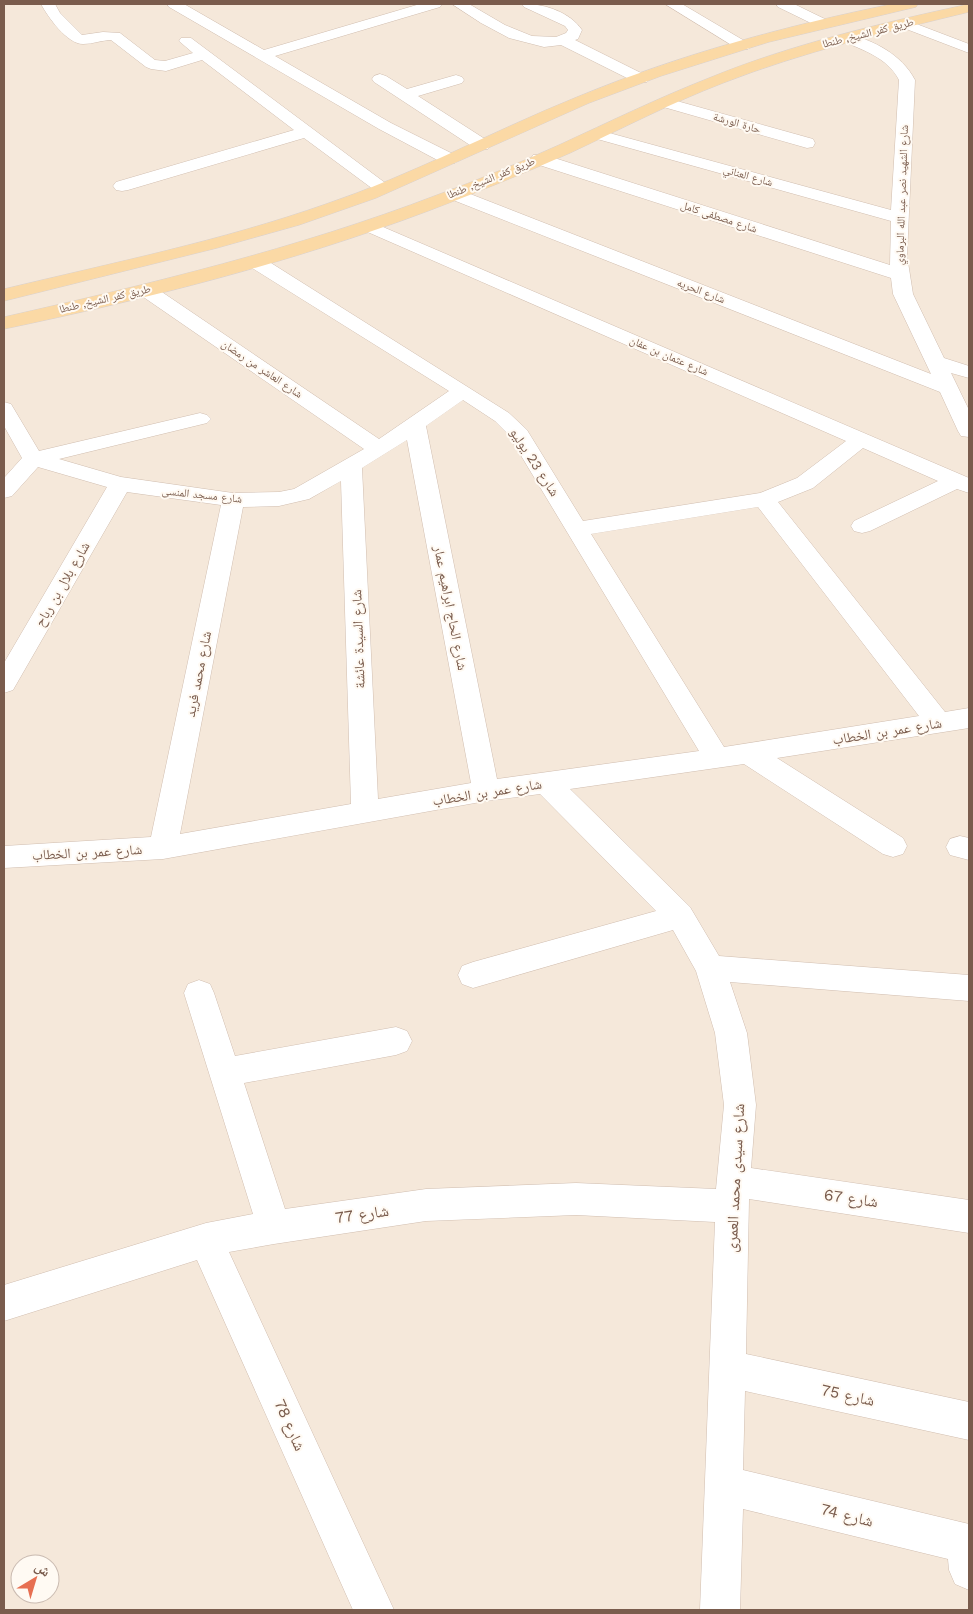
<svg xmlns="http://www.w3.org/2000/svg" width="973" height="1614" font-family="'Work Sans','Noto Naskh Arabic',sans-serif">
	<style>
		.residential { fill: #f5e8da; fill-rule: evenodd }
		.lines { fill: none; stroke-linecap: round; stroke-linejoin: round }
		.service-casing { stroke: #d1beb0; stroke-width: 1 }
		.minor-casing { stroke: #d1beb0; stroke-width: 1 }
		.primary-casing { stroke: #dad1cd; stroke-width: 1 }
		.service { fill: #fff; fill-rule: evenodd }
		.minor { fill: #fff; fill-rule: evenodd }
		.primary { fill: #fbd9a5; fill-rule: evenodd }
		.labels { text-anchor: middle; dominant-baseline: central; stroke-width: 4; stroke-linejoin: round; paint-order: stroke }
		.far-street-label { font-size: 11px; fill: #7a5c4d; stroke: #fffaf3 }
		.street-label { font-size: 14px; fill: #7a5c4d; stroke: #fffaf3 }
		.near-street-label { font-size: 16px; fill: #7a5c4d; stroke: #fffaf3 }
	</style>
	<rect width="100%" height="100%" fill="#fdf6ec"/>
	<path class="residential" d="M4,4H969V1610H4ZM20,1564H50V1594H20Z"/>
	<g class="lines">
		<g class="service-casing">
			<polygon id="service" points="380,74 386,76 407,89 456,75 462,77 464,80 462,83 418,96 488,141 490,145 488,149 476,149 374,82 372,79 374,76"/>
		</g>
		<g class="minor-casing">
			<g id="minor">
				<path d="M41,4H55L60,13L82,35L103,32L120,33L155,60L165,61L193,53L179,41L181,38H191L392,188L389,192L383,193L377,192L304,138L128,190L122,191L116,190L113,186L116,182L294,130L202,60L166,71L151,69L146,67L111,40C102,40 93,44 83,44C67,44 48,17 41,4Z"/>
				<polygon points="167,4 184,4 264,50 420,4 442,4 440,7 275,56 391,123 455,155 457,159 455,163 443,163 379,129 169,7"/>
				<path d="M452,4H469L505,25L532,36L556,37L566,33L568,30L565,26L524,7L522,4C543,3 570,12 582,30L578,39L575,40L647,76L649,79L647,82H635L561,45L544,47L509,38L481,23Z"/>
				<polygon points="665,4 682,4 748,43 751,46 748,49 738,49"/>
				<polygon points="776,4 794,4 829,21 831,24 829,27 819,27 778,7"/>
				<polygon points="906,20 969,44 969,53 901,27 899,24 901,21"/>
				<path d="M847,34C874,40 902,55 915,80L907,256L913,294L944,358L969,366V378L951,373L969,410V437L961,436L958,431L940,392L448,198L445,194L448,190L454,189L460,190L931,374L893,294L891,278L533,163L531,159L533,155H545L890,265L891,221L590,137L588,134L590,131H602L891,210L899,80C888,58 863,50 842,41L840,38L842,35Z"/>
				<polygon points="666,98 813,139 815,143 813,147 807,148 660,106 658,103 660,100"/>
				<path d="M369,221L969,478V493L957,489L870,531L862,533L854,531L851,526L854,521L938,481L863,448L813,488L778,502L945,712L969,708V728L777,758L903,838L907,846L903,854L893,857L883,854L744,764L570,789L690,907L719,956L969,975V1001L730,982L747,1033L756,1105L751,1168L969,1200V1233L749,1199L746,1354L969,1402V1440L745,1391L743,1470L969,1524V1590L955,1584L949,1570L948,1559L743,1509L740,1610H700L715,1222L576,1215L426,1221L274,1244L229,1252L394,1610H353L197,1260L4,1321V1285L206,1223L253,1214L184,993L188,984L199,980L210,984L214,993L235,1056L396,1027L407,1031L412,1041L407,1051L396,1055L244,1083L285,1209L426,1189L576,1183L716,1189L724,1105L715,1033L696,971L673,930L473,988L462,984L458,975L462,966L473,962L656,911L540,794L486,801L163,859L4,868V846L151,837L221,505L127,492L13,690L4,693V663L107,487L38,467L12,496L4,498V478L22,458L4,426V402L11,404L39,451L200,413L207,415L211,419L207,423L59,459L121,477L233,493L279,492L294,489L364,449L139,294L136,290L139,286L146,284L153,286L379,439L449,391L249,266L247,262L249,258L256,256L263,258L509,413L527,430L583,521L760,493L797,478L846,441L363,230L360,226L363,222ZM463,400L495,421L508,434L699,751L497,779L426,426ZM407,440L471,783L378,799L362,468ZM341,481L351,804L180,834L243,507L279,506L309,499ZM758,507L919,716L724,747L591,534Z"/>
				<polygon points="960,836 969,838 969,860 950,855 946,847 950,839"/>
			</g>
		</g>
		<g class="primary-casing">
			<g id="primary">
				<path d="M892,4H918L916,7L769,42L661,76L589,103L376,198L299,225L217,248L4,301V289C112,263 221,241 326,204C412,175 493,131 577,97C678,55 785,26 892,4Z"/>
				<path d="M969,4V12C886,32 803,52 723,83C671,103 621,129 570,153C523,174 475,193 428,211C290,263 147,299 4,329V317C150,284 296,249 437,195C478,180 519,163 559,145C609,122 658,98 709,78C792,44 882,23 969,4Z"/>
			</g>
		</g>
		<use href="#service" class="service"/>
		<use href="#minor" class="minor"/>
		<use href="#primary" class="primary"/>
	</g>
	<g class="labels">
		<g class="far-street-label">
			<text transform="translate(868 33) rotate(-14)">طريق كفر الشيخ, طنطا</text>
			<text transform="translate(737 123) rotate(16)">حارة الورشة</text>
			<text transform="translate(748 176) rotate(16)">شارع العناني</text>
			<text transform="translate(491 178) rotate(-22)">طريق كفر الشيخ, طنطا</text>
			<text transform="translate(902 195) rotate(-88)">شارع الشهيد نصر عبد الله البرماوي</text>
			<text transform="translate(719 217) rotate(18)">شارع مصطفى كامل</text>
			<text transform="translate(701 291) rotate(21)">شارع الحريه</text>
			<text transform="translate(105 299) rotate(-13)">طريق كفر الشيخ, طنطا</text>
			<text transform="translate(669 356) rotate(23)">شارع عثمان بن عفان</text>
			<text transform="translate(262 369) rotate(34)">شارع العاشر من رمضان</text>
			<text transform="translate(202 495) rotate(6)">شارع مسجد المنسى</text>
		</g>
		<g class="street-label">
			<text transform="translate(535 462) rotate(57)">شارع 23 يوليو</text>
			<text transform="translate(62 584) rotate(-60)">شارع بلال بن رباح</text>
			<text transform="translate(451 608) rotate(79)">شارع الحاج ابراهيم عمار</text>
			<text transform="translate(358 639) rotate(-92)">شارع السيدة عائشة</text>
			<text transform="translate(198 674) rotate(-79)">شارع محمد فريد</text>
			<text transform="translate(887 731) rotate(-9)">شارع عمر بن الخطاب</text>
			<text transform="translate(487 792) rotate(-9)">شارع عمر بن الخطاب</text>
			<text transform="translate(87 852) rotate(-3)">شارع عمر بن الخطاب</text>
		</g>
		<g class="near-street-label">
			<text transform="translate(735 1178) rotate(-87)">شارع سيدى محمد العمرى</text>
			<text transform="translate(851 1198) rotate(8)">شارع 67</text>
			<text transform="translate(362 1214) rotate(-8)">شارع 77</text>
			<text transform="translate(848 1395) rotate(12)">شارع 75</text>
			<text transform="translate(290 1425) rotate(66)">شارع 78</text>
			<text transform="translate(847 1515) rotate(14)">شارع 74</text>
		</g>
	</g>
	<rect width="973" height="1614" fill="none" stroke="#7a5c4d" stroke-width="10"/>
	<g transform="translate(35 1579) rotate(38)"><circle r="24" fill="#fffaf3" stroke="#cabbb1"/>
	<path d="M0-4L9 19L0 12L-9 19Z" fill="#e76f51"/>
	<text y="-8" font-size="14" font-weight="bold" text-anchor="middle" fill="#7a5c4d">ش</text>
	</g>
</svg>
